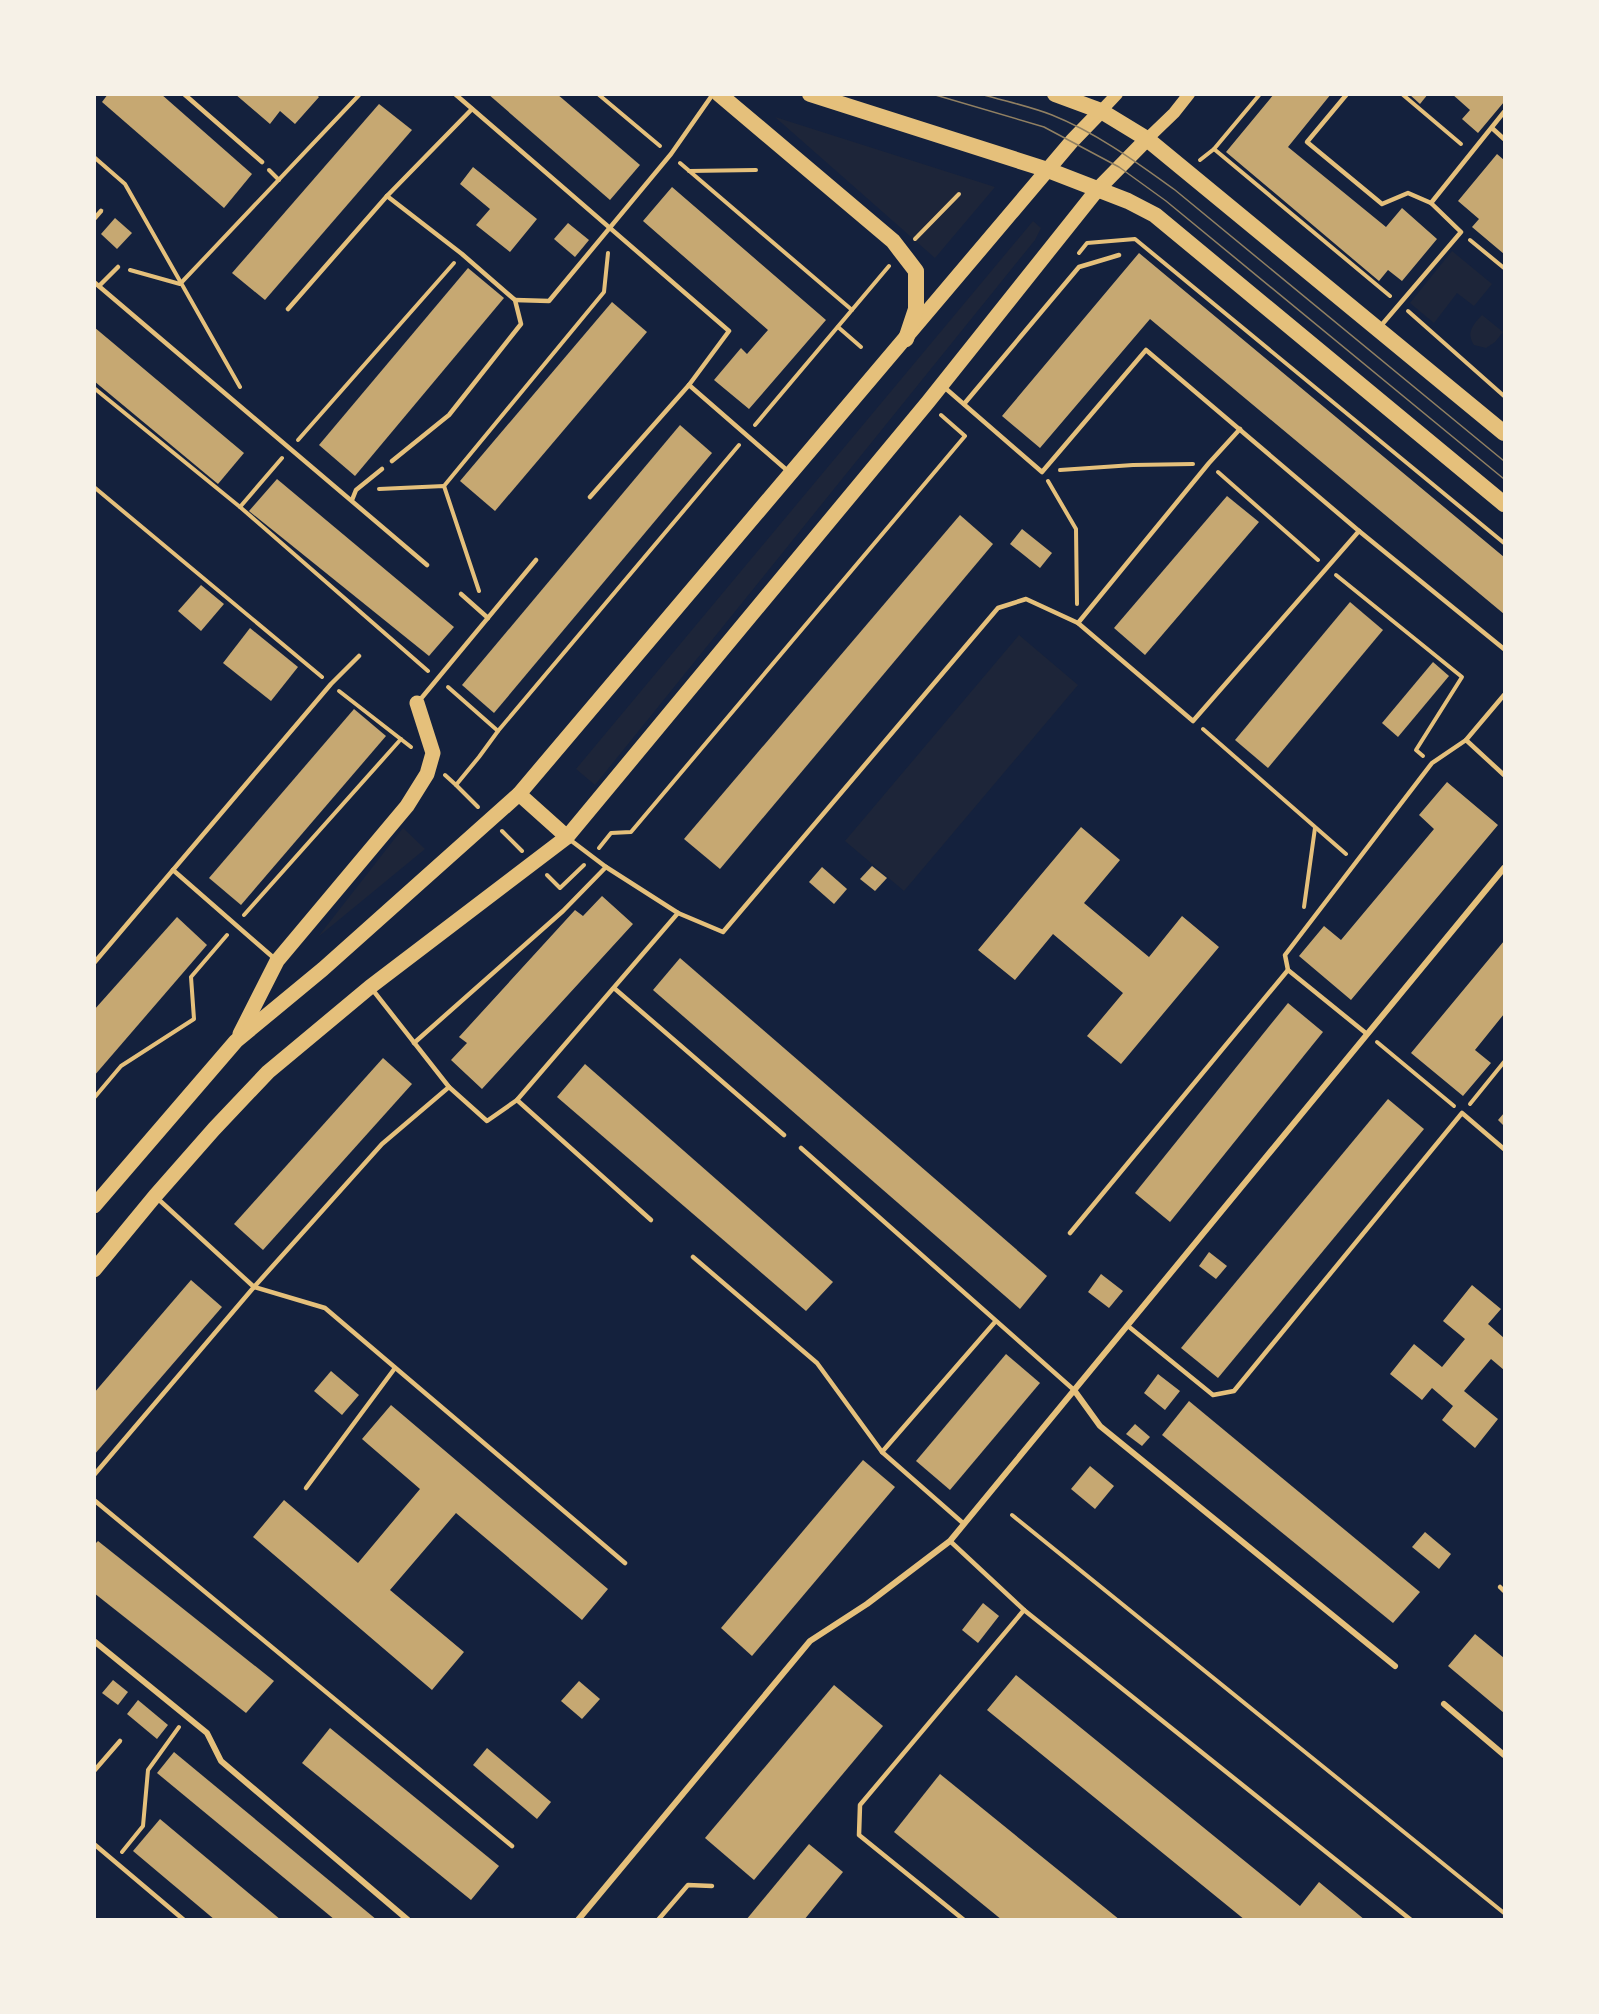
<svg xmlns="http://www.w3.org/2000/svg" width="1599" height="2014" font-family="Arial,sans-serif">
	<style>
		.green { fill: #1d2539 }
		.building { fill: #c6a872 }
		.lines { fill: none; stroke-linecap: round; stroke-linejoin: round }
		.path { stroke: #e5c07b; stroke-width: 4 }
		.service { stroke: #e5c07b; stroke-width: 4.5 }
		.minor { stroke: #e5c07b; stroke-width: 6 }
		.secondary { stroke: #e5c07b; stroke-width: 12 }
		.primary { stroke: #e5c07b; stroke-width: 15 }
		.trunk { stroke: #e5c07b; stroke-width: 16 }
		.tram { stroke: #918062; stroke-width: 1.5 }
	</style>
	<rect width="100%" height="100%" fill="#14213d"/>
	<g class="green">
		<polygon points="775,117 995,187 935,258"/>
		<polygon points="1033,221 1041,228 1035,240 595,785 576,769"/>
		<polygon points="1452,251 1492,284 1474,306 1457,293 1434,323 1410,303"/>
		<path d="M1482,315L1503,332L1495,342L1486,348L1474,345C1466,332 1473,325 1482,315Z"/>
		<polygon points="1019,635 1078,685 904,891 845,841"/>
		<polygon points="403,828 425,849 318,937"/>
	</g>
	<g class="building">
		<polygon points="108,94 161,94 252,174 224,208 102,102"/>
		<polygon points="235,94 316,94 319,97 295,124 280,111 270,124"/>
		<polygon points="488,94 557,94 640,165 610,200"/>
		<polygon points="1274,94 1331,94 1288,147 1386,227 1402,208 1437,239 1402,281 1388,270 1379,281 1226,152"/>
		<polygon points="1409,94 1428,94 1420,104"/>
		<polygon points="1452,94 1503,94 1504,102 1478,133 1462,119 1470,110"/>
		<polygon points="379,104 412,130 265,300 232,273"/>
		<polygon points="1497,154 1504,160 1504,254 1472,227 1479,219 1458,201"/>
		<polygon points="473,167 537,219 510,252 476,225 490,209 460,184"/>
		<polygon points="672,187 826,320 749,409 714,380 741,348 747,354 768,330 643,221"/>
		<polygon points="115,218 132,233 117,249 101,234"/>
		<polygon points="568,223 589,240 575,257 554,239"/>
		<polygon points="1139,253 1504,557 1504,614 1150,319 1040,448 1002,416"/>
		<polygon points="468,268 504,298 355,476 319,445"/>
		<polygon points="612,302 647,332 495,511 460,481"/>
		<polygon points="94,327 244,453 218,484 94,381"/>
		<polygon points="680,425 712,453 494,713 462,685"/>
		<polygon points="277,479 454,627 429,656 249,511"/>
		<polygon points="1227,496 1259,522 1145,655 1114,628"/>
		<polygon points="960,515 993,544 720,869 684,839"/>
		<polygon points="1022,529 1052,553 1040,568 1010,544"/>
		<polygon points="201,585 224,604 201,631 178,611"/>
		<polygon points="1350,602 1383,630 1268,768 1235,740"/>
		<polygon points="250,628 298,667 271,701 223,663"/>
		<polygon points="1433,662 1449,676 1398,737 1382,723"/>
		<polygon points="354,709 386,736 241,905 209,878"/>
		<polygon points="1447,782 1498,825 1351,1000 1299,956 1324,926 1341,940 1434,829 1419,815"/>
		<polygon points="1081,827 1120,860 1084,903 1149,957 1182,916 1219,947 1121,1064 1087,1036 1123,993 1053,934 1015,980 978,950"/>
		<polygon points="872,866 887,878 875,891 860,879"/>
		<polygon points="822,867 847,889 834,904 809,882"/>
		<polygon points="602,896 633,924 482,1089 451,1060 467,1043 459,1037 575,910 583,916"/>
		<polygon points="177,917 207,945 94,1076 94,1010"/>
		<polygon points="1504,941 1504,1014 1475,1050 1491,1063 1463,1096 1411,1053"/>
		<polygon points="680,958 1047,1276 1020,1309 653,990"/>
		<polygon points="1288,1003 1323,1032 1170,1222 1135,1193"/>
		<polygon points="383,1058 412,1084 263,1250 234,1224"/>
		<polygon points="585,1064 833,1282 806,1311 557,1097"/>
		<polygon points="1388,1099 1424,1129 1218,1378 1181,1348"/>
		<polygon points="1504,1113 1504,1126 1498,1120"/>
		<polygon points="1209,1252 1227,1266 1216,1279 1199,1266"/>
		<polygon points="1101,1274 1123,1291 1109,1308 1088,1292"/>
		<polygon points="191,1280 222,1307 94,1455 94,1393"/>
		<polygon points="1472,1285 1501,1309 1488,1324 1504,1338 1504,1370 1491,1359 1464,1391 1498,1419 1475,1448 1442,1420 1453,1406 1432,1388 1422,1400 1390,1374 1414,1344 1442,1367 1465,1339 1443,1321"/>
		<polygon points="1006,1354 1040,1383 950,1490 916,1461"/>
		<polygon points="331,1371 359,1395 342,1415 314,1391"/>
		<polygon points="1158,1374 1180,1391 1165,1410 1144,1393"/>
		<polygon points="1189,1401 1420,1592 1393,1623 1162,1435"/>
		<polygon points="391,1405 608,1589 582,1620 456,1513 390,1590 464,1652 432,1690 253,1537 284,1500 358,1563 420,1489 362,1439"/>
		<polygon points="1135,1424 1150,1437 1142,1446 1126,1434"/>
		<polygon points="863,1460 895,1487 752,1656 721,1628"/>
		<polygon points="1090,1466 1114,1486 1095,1509 1071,1489"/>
		<polygon points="1425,1532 1451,1554 1439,1569 1412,1547"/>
		<polygon points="98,1541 274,1681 246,1713 94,1593 94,1545"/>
		<polygon points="983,1603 999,1616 978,1643 962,1630"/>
		<polygon points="1475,1634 1504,1658 1504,1713 1448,1666"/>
		<polygon points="1016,1675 1300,1906 1319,1882 1365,1920 1245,1920 987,1710"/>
		<polygon points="113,1680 128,1692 118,1705 102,1693"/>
		<polygon points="579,1681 600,1699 582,1719 561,1701"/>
		<polygon points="834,1685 883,1726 754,1880 705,1838"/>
		<polygon points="138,1700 168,1725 157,1739 127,1714"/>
		<polygon points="330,1728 499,1866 471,1900 302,1763"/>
		<polygon points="487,1748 551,1802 537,1819 473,1765"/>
		<polygon points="174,1752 377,1920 335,1920 157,1773"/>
		<polygon points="940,1774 1120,1920 1002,1920 894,1832"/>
		<polygon points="160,1819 281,1920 215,1920 133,1851"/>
		<polygon points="809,1844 843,1872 804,1920 746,1920"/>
	</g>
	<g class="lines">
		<g class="path">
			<polyline points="598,94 660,146"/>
			<polyline points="1402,94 1461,144"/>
			<polyline points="1214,149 1390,296"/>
			<polyline points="94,157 125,184 240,387"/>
			<polyline points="1200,160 1214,149 1260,94"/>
			<polyline points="680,163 852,310"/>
			<polyline points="269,170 279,180"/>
			<polyline points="689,171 756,170"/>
			<polyline points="915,239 959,194"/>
			<polyline points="1470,240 1504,268"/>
			<polyline points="1079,253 1087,243 1135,239 1504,543"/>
			<polyline points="130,270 180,284 360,94"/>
			<polyline points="1408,311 1504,396"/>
			<polyline points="838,327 861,347"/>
			<polyline points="94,388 240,507 428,671"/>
			<polyline points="755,425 889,266"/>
			<polyline points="298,440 454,263"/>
			<polyline points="1060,470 1133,465 1193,464"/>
			<polyline points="1218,472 1318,560"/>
			<polyline points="1048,481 1076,529 1077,604"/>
			<polyline points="444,486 604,292 608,253"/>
			<polyline points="94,487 322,677"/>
			<polyline points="379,489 444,486 479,591"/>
			<polyline points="240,507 282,458"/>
			<polyline points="1336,575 1462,677 1416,750 1423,756"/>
			<polyline points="448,687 498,731"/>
			<polyline points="339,691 411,747"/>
			<polyline points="1203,729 1346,854"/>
			<polyline points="445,775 456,785 479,757 498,731 739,445"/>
			<polyline points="456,785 478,807"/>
			<polyline points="502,831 522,851"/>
			<polyline points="599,848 611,833 631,832 965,436 941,415"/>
			<polyline points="547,875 560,888 584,865"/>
			<polyline points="1304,907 1315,828"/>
			<polyline points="244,915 401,739"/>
			<polyline points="1377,1042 1454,1106"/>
			<polyline points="94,1098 121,1066 194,1019 191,977 227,935"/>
			<polyline points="1470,1104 1504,1062"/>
			<polyline points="1012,1515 1504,1913"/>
			<polyline points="122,1852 143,1826 148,1770 179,1727"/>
		</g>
		<g class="service">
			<polyline points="184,94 262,162"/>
			<polyline points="455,94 729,331 689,385 590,497"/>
			<polyline points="1347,94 1307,142 1382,204 1408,193 1431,203"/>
			<polyline points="1492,128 1504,139"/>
			<polyline points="387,196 462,254 515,300 521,324 449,415 392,461"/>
			<polyline points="94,219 101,211"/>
			<polyline points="94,282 427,565"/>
			<polyline points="99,286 118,267"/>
			<polyline points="515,300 549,301 671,154 713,94"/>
			<polyline points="288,309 387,196 472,109"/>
			<polyline points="1379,328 1461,232 1431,203 1504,112"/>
			<polyline points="689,385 789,472"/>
			<polyline points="944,387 1042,472 1146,350 1359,531 1504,649"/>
			<polyline points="964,404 1079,267 1119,255"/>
			<polyline points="352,500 356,490 382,469"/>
			<polyline points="461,594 488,618"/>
			<polyline points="1078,623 1209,463 1240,429"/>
			<polyline points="419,701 536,560"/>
			<polyline points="1466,740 1504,695"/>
			<polyline points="569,839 606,867 678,913 723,932 998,608 1026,599 1078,623 1193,721 1359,531"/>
			<polyline points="173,870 275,959"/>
			<polyline points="94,963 331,684 359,656"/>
			<polyline points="1288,970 1285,955 1432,763 1466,740 1504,775"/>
			<polyline points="614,988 784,1135"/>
			<polyline points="372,989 449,1087 487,1121 517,1100 678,913"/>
			<polyline points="414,1043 563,911 606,867"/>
			<polyline points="517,1100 651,1220"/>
			<polyline points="801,1148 1074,1390"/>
			<polyline points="157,1198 254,1287 325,1308 625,1563"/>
			<polyline points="1070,1233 1288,970 1367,1034"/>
			<polyline points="693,1257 817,1363 882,1452 964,1524"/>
			<polyline points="1128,1326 1213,1395 1234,1391 1462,1113 1504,1149"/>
			<polyline points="882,1452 995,1322"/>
			<polyline points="94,1475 254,1287 382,1144 449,1087"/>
			<polyline points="306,1488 395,1368"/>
			<polyline points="94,1500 512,1846"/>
			<polyline points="950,1541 1024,1610"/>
			<polyline points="1500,1587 1504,1591"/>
			<polyline points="94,1771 120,1741"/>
			<polyline points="94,1844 184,1920"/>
			<polyline points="658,1920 688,1885 712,1886"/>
			<polyline points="964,1920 859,1835 860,1805 1024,1610 1411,1920"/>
		</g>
		<g class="minor">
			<polyline points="1074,1390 1100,1426 1395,1666"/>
			<polyline points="94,1641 207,1733 221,1761 408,1920"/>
			<polyline points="1444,1704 1504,1755"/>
			<polyline points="578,1920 810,1641 867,1604 950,1541 1504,868"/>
		</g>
		<g class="secondary">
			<polyline points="1101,111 1117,94"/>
			<polyline points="1147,139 1174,113 1189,94"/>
		</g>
		<g class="primary">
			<polyline points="519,794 567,837"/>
			<polyline points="240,1034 277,961 407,806 427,774 433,753 417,703"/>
			<polyline points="94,1206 236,1041 323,969 519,794 1072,141 1101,111"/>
			<polyline points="94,1270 155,1196 214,1129 268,1072 370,987 567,837 928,402 1097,190 1147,139"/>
		</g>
		<g class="trunk">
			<polyline points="719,94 893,241 916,271 916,309 906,339"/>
			<polyline points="810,94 1048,170 1128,201 1155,215 1504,504"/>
			<polyline points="1055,94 1101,111 1147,139 1504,433"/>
		</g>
		<g class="tram">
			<polyline points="932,94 1044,127 1119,167 1166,201 1504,479"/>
			<path d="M981,94C1004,101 1029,106 1052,115C1097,133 1136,162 1175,190L1504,461"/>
		</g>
	</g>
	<rect width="1599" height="2014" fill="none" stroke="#f6f1e7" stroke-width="192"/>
</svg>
